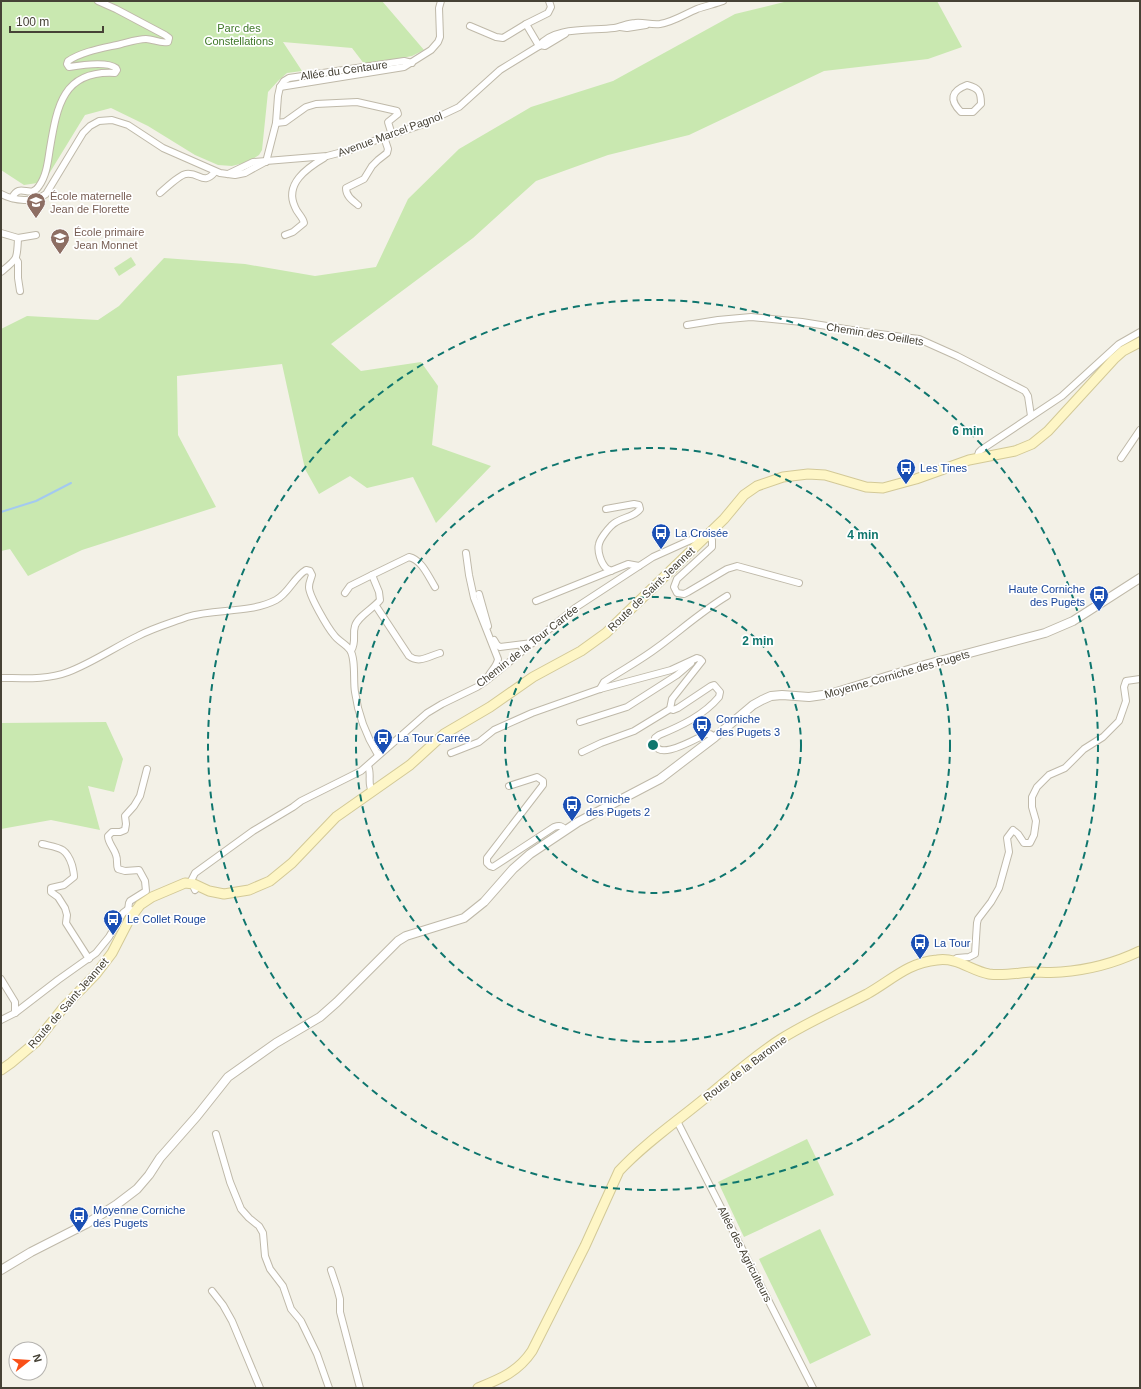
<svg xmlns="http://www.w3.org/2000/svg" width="1141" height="1389" font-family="Arial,sans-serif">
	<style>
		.green { fill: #c9e8b0 }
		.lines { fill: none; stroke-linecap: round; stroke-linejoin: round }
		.stream { stroke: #a3c9f0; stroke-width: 2 }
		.minor-casing { stroke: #bfb9a9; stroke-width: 8 }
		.tertiary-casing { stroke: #bfb9a9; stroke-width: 10 }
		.secondary-casing { stroke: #d3c997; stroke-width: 11 }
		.minor { stroke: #fff; stroke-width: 6 }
		.tertiary { stroke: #fff; stroke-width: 8 }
		.secondary { stroke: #fef6c6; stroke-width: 9 }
		.ring { fill: none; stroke: #0f766e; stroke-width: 2; stroke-dasharray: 7 5 }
		.labels { text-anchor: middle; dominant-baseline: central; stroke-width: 3.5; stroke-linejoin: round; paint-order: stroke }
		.park-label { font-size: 11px; fill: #3f7829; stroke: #fff }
		.street-label { font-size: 11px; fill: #464236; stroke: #fff }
		.education-label { font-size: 11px; fill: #785e54; stroke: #fff; text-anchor: start }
		.transit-label { font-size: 11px; fill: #164399; stroke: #fff; text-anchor: start }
		.centre { fill: #0f766e; stroke: #fff; stroke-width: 2 }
		.ring-label { font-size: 12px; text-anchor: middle; font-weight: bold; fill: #0f766e; stroke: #fff; stroke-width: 3.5; stroke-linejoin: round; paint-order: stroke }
	</style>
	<rect width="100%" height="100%" fill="#f3f1e7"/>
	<g class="green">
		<polygon points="1,1 382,1 424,50 412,56 365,65 352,48 283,42 302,71 287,73 278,81 268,92 262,150 259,155 248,162 232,166 218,165 195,155 148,126 111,108 85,115 44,182 24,185 1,170"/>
		<polygon points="788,1 937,1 962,47 928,59 824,71 689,135 608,155 536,181 473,238 331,344 361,371 421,362 438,386 432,445 491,466 436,523 413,477 367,488 350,476 319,494 305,469 282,364 177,376 178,435 216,507 82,550 28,576 10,549 1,551 1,329 27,316 98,320 119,306 164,258 245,264 315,276 376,267 408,199 459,149 531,107 613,81 735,14"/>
		<polygon points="131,257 136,265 119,276 114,268"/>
		<polygon points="106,722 123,759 114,792 88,786 100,830 51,820 1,829 1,723"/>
		<polygon points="807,1139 834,1195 744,1237 718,1182"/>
		<polygon points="820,1229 871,1335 810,1364 759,1259"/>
	</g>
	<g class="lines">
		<polyline class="stream" points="1,512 36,501 71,483"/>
		<g class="minor-casing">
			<g id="minor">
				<polyline points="526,24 539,46"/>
				<polyline points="470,26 496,37 503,38 526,24 548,13 551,7 549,1"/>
				<polyline points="620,27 627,28 646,25"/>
				<polyline points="540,45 545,46 565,34"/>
				<path d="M967,85C979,88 981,92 981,104L973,112H961C949,100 951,91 967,85Z"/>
				<polyline points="280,87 404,67 431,50 438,42 440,37 439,8 441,1"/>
				<polyline points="276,123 285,122 306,107 316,104 357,102 397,111 398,114 388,122 392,135"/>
				<polyline points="266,162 276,123 278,96 280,87 284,81 289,78 404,61 412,63"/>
				<path d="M228,174L253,162L327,156L350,150L379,139L421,125L459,107L500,70L539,46C553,26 592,31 614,28C621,27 628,23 635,23C643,22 651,25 660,24C673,22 685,14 697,9C705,6 715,4 723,1"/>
				<path d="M160,193C166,188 179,175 186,174C200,172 203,186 215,172"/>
				<path d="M1,194C14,201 34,203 46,194L83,133L90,126L99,121L112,120L128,125L163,148L220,173L235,175L245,173L265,162"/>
				<path d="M12,198C20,181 30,200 39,186C47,175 48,160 50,148C57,106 63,70 115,73L117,70L116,68C107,61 81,65 69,67L67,64L68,61C83,51 104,48 121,44C129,42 138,39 146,39C153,39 161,44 168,42L169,38L165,35L116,9L98,1"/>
				<path d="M358,205C352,200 346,196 346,188L364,179L372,166L378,160L387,153L388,149L384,137"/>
				<path d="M1,233L18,238C17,260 18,258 1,272"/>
				<path d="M285,235L293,232L304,223C303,217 297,213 295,207C284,184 307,168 324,158"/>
				<polyline points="18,238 36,235"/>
				<polyline points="16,259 18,262 18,278 20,291"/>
				<polyline points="687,325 718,320 751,317 802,322 864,332 919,339 957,356 1025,391 1028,396 1031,416"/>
				<polyline points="977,458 979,452 981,450 1062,396 1119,344 1140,332"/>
				<polyline points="1121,458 1140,430"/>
				<path d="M606,509L634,504L639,505L640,509C634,518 619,517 611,526C607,530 600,539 599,544C597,551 601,563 606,568C606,569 611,570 611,571"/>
				<polyline points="707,535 712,540 712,547 677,579 674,587 677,593 684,594 688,592 727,569 737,566 799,583"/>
				<path d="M466,553L469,575L474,598L498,659C497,667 490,671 487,679"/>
				<polyline points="345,593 350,586 372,575"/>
				<polyline points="479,594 488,626"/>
				<polyline points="536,601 628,564 639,566"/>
				<path d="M376,606L409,656C419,664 429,656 440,653"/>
				<polyline points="494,640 497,645 500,647 532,643"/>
				<path d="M351,651C357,641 352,635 355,626C358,616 374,608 380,600L379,592L372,575L409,557C422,560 428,576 435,587"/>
				<path d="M1,678C23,678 47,680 68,672C92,663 115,647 138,636C153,628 171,623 187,617C215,608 249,614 276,600C289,593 294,577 306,570L310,571L312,575C311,579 309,582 309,587C309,596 328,628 334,635C338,641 346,644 350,650C356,659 353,681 355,692C358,714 367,737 378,755"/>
				<path d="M600,689L604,682C622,670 641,660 658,647C681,630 702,611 727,596"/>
				<polyline points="580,722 627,707 677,675 691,663"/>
				<polyline points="582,752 601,743 634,731 670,709"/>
				<path d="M451,753L479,742L494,730L532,713L600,689L671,670L697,658L700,659L702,661L672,699L670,709L673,710L678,708L711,686L714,685L720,692L719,697C704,715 681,726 659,735L655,738C651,766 697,738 706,734H710L715,737"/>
				<path d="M368,766C372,774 367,783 372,791"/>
				<path d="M509,786L537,777L543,781V785L487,858V863L490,866L493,867L554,827C560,825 562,826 566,830"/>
				<path d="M42,844C59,848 66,847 72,865C73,869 74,873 74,877L64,885L51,888V892L58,897L65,908L67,915L66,923L89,959"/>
				<polyline points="195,890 191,881 195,873 253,831 293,807 301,801 361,771 427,713 442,704 477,687 486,681 575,608 653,557 693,539 700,538 702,540"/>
				<path d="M128,910L129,903L130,901L146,891L145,881L139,870L125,871L118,869C116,864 118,860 116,855C114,848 108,843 108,836L112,832H120L125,830L126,824L125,816L134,806L140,796L147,769"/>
				<polyline points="953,961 957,958 969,957 975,954 977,923 978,919 991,902 999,888 1009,852 1007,838 1013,830 1018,834 1024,843 1030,843 1034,835 1036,821 1032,807 1032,797 1037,787 1049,775 1065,768 1084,749 1103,737 1119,721 1126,701 1124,687 1126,681 1140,679"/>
				<polyline points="1,979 15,1002 15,1013"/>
				<polyline points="1,1020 15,1013 58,980 96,953 109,937 123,913 127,910 131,910"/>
				<polyline points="677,1121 813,1388"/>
				<polyline points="216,1134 230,1182 241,1209 249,1218 259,1226 263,1233 265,1256 270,1269 283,1286 291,1309 301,1321 317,1354 329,1388"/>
				<polyline points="331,1270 337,1288 340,1299 340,1312 360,1388"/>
				<polyline points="212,1291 223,1305 232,1321 260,1388"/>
			</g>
		</g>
		<g class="tertiary-casing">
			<polyline id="tertiary" points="1,1270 31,1252 86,1224 116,1205 137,1189 149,1175 160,1158 197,1116 228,1077 276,1043 320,1017 337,1002 398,941 406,936 464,918 484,902 513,869 530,854 578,822 660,779 715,737 753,705 762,700 771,696 782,695 809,697 830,694 928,664 1045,633 1073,621 1140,578"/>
		</g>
		<g class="secondary-casing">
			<g id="secondary">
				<polyline points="1,1070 11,1063 36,1042 64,1007 96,974 112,953 129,920 140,905 152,897 185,883 194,884 209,891 224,894 249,890 270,881 292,863 336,817 410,765 444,734 490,707 533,677 581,651 606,633 724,519 744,495 757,486 783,477 808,474 825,475 866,487 883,488 916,479 969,460 1015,451 1032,444 1048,431 1114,359 1123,351 1140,342"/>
				<path d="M478,1388C500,1379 518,1372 532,1351L585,1246L619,1171C644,1144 676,1122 704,1099C729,1079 754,1056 781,1039C808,1022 838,1009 867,994C892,980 907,963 937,960C958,957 971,971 989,974C1003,976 1017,973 1031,972C1041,972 1051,973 1061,972C1089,970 1115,963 1140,951"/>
			</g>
		</g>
		<use href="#minor" class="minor"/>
		<use href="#tertiary" class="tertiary"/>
		<use href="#secondary" class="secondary"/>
	</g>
	<g class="ring">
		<circle cx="653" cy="745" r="148"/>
		<circle cx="653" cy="745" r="297"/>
		<circle cx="653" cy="745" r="445"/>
	</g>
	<defs>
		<g id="school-pin" transform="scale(1)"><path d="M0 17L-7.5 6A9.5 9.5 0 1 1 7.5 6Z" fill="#8d6e63" stroke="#fff"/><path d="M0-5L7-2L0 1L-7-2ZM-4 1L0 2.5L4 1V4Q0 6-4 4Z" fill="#fff"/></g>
		<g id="bus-pin" transform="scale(1)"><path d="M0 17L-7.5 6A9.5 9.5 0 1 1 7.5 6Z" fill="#1a4fb4" stroke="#fff"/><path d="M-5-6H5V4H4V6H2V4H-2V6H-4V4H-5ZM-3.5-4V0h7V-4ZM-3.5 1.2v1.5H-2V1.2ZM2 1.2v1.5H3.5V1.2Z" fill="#fff"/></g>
	</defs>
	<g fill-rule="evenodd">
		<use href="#school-pin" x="36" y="202"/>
		<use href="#school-pin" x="60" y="238"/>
		<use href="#bus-pin" x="906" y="468"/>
		<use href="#bus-pin" x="661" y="533"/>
		<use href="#bus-pin" x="1099" y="595"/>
		<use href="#bus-pin" x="702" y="725"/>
		<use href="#bus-pin" x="383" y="738"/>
		<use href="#bus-pin" x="572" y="805"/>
		<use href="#bus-pin" x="113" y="919"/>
		<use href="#bus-pin" x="920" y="943"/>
		<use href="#bus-pin" x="79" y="1216"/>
	</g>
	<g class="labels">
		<g class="park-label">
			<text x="239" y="28">Parc des<tspan x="239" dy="13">Constellations</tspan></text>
		</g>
		<g class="street-label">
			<text transform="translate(344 70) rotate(-8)">Allée du Centaure</text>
			<text transform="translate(390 134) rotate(-20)">Avenue Marcel Pagnol</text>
			<text transform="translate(875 334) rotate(9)">Chemin des Oeillets</text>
			<text transform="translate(651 589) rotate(-44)">Route de Saint-Jeannet</text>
			<text transform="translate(527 646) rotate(-38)">Chemin de la Tour Carrée</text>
			<text transform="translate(897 674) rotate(-16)">Moyenne Corniche des Pugets</text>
			<text transform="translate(68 1003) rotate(-49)">Route de Saint-Jeannet</text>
			<text transform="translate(745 1068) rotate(-37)">Route de la Baronne</text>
			<text transform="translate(745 1254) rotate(63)">Allée des Agriculteurs</text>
		</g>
		<g class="education-label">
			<text x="50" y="196">École maternelle<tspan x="50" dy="13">Jean de Florette</tspan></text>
			<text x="74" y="232">École primaire<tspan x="74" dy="13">Jean Monnet</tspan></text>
		</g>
		<g class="transit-label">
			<text x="920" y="468">Les Tines</text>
			<text x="675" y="533">La Croisée</text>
			<text x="1085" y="589" text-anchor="end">Haute Corniche<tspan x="1085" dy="13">des Pugets</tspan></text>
			<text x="716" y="719">Corniche<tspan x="716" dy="13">des Pugets 3</tspan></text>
			<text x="397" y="738">La Tour Carrée</text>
			<text x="586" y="799">Corniche<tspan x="586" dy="13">des Pugets 2</tspan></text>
			<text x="127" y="919">Le Collet Rouge</text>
			<text x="934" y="943">La Tour</text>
			<text x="93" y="1210">Moyenne Corniche<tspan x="93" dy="13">des Pugets</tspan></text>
		</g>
	</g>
	<circle cx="653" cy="745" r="6" class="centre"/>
	<g class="ring-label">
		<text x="968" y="435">6 min</text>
		<text x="863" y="539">4 min</text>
		<text x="758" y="645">2 min</text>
	</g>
	<rect width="1141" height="1389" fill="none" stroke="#464236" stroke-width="4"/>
	<g transform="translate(28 1361) rotate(73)"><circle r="19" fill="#ffffff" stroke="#b5b3af"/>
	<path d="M0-3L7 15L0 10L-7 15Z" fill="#f95018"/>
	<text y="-6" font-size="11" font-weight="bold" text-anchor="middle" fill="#464236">N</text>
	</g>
	<path d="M10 26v6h93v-6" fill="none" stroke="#464236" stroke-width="2"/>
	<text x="16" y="26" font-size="12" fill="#464236" stroke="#ffffff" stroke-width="3" paint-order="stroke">100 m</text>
</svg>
